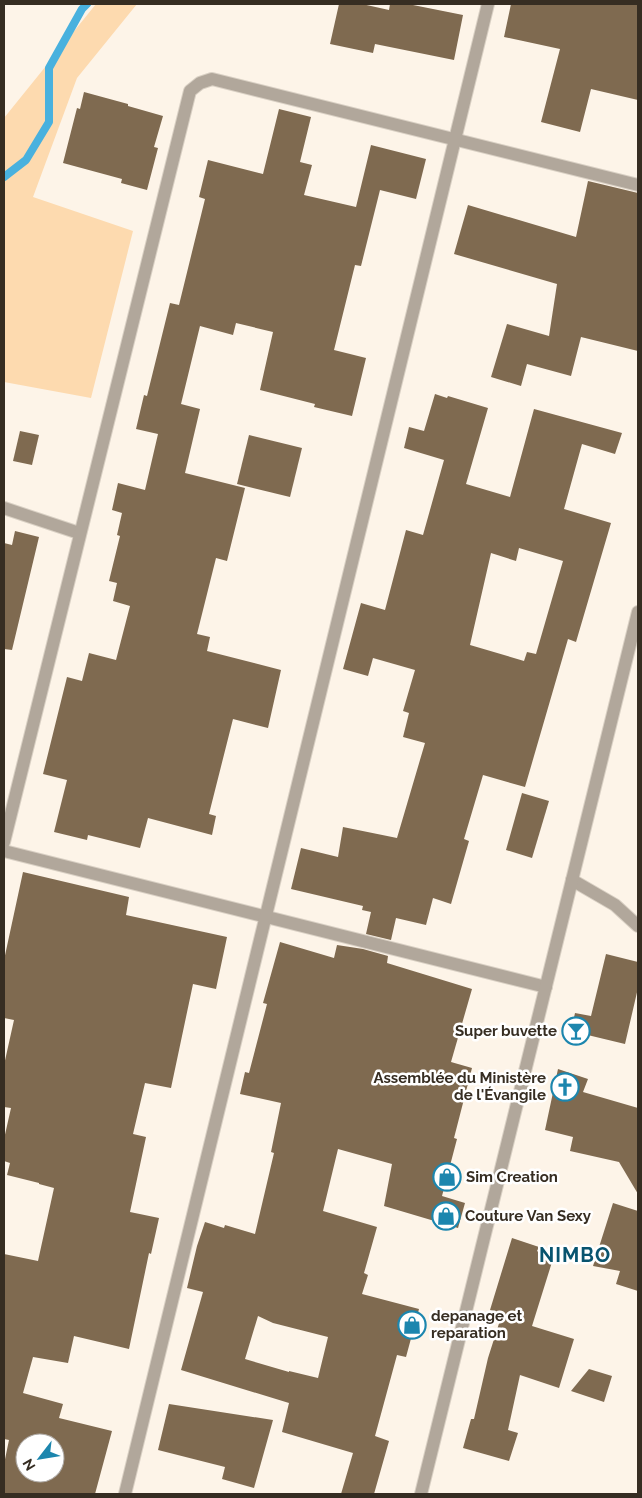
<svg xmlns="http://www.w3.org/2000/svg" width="642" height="1498" font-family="Raleway,sans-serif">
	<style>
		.green { fill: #fddaaf }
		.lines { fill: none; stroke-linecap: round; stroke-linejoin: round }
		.stream { stroke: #49b1de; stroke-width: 8 }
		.building { fill: #7f6a50; fill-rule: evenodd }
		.street-casing { stroke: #d9d0c4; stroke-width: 14 }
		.street { stroke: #b1a79b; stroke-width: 12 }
		.labels { text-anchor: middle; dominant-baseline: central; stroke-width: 5; stroke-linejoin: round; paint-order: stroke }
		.poi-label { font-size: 15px; font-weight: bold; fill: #362d22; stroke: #fff; text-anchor: start }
		.district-label { font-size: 20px; font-weight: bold; letter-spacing: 1px; fill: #08546f; stroke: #fff }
	</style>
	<rect width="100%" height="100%" fill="#fdf4e8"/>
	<polygon class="green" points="96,4 137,4 77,78 33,197 133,231 91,398 4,382 4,118"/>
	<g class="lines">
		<polyline class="stream" points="4,177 26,160 49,122 49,68 82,9 87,4"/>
	</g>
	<g class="building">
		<polygon points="339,4 362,4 389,10 390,4 408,4 463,15 454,60 375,44 373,53 330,44"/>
		<polygon points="511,4 638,4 638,100 591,89 580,132 541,122 560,49 504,37"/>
		<polygon points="84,92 128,104 128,106 163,116 154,147 158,148 147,190 121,183 122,179 63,163 77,108 80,109"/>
		<polygon points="279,109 311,117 300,162 312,165 304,195 356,207 371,145 426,159 416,199 380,190 361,266 355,265 334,350 366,358 352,416 314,407 315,404 260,390 273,332 236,323 233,335 200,326 181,404 200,409 185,473 245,488 227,561 216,558 197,634 210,637 207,651 281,670 268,728 233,719 209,814 216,816 212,835 148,818 140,848 88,835 87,840 54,832 67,780 43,774 67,677 82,681 89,653 116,660 130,606 113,601 117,583 109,581 120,536 117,535 122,513 112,510 118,483 145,490 158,434 136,429 144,395 147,396 170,303 179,305 205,199 199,197 208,160 263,174"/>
		<polygon points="588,181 638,193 638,351 581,337 571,376 527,364 521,386 491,377 507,324 549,336 557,284 454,254 468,205 576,237"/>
		<path d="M435,394L447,398L448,396L488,408L466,484L510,497L534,409L622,433L615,454L582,444L564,509L611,523L576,642L568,639L525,787L483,775L464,839L469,841L451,904L433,898L426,925L396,918L391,940L366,934L371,912L362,910L363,906L291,889L301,848L338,857L343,827L397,838L425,743L403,737L409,713L403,711L415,670L373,658L368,676L343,669L361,603L385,610L406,530L423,535L444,460L404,448L409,427L424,431ZM519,548L563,561L536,654L527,652L524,661L470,645L491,553L516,561Z"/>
		<polygon points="20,431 39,435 32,465 13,461"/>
		<polygon points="249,435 302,448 290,497 237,484"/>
		<polygon points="15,531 39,537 12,650 4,649 4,543 12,545"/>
		<polygon points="522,793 549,801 532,858 506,850"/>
		<path d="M23,872L129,897L126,915L227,937L216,989L193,984L171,1088L145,1083L133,1134L146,1137L130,1212L159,1218L151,1254L149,1253L129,1349L74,1336L68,1363L33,1357L23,1393L63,1404L59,1418L112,1431L95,1494H4V1464L9,1440L4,1439V1254L38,1261L54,1188L39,1184V1183L7,1175L10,1163L4,1161V1139L11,1108L4,1107V1065L14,1020L4,1018V960ZM25,1443H55V1473H25Z"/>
		<path d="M280,942L334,958L337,945L363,949L388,956L387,963L472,989L451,1062L472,1068L454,1138L457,1139L442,1196L465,1203L458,1228L384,1206L392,1164L338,1149L323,1211L377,1227L364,1273L368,1275L362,1294L419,1309L406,1357L397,1355L375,1436L389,1441L374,1494H341L353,1453L282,1432L289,1403L181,1370L203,1292L187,1288L197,1246L205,1222L224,1228L225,1225L255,1234L274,1153L271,1152L281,1103L240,1094L245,1072L249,1073L267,1004L263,1003ZM258,1316L273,1323L328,1337L318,1378L289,1371V1372L245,1359Z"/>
		<polygon points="606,954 638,962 638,988 625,1044 571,1031 575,1013 591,1016"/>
		<polygon points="558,1069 588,1079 583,1092 638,1108 638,1194 619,1162 570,1151 573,1137 545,1130"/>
		<polygon points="613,1203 638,1211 638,1291 616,1284 620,1271 593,1266"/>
		<polygon points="512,1238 539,1247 537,1251 552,1262 532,1326 574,1339 559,1388 520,1375 508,1430 518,1433 509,1461 463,1448 471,1419 474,1419 488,1358 502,1314 490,1310"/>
		<polygon points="589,1369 612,1376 604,1402 571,1391"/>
		<polygon points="169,1404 273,1420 254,1488 222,1479 225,1467 158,1450"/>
	</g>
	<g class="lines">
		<g class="street-casing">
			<g id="street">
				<polyline points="4,508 79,533"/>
				<polyline points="4,842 190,91 200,83 212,79 638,185"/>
				<polyline points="4,851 546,987"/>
				<polyline points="572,880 615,905 638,926"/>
				<polyline points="125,1494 488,4"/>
				<polyline points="421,1494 638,612"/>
			</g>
		</g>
		<use href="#street" class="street"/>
	</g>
	<defs>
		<g id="bar-ring" transform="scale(1.4375)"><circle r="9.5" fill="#fff" stroke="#1c86ae" stroke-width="1.5"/><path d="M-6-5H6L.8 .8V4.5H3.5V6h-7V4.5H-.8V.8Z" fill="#1c86ae"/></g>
		<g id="church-ring" transform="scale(1.4375)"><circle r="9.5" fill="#fff" stroke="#1c86ae" stroke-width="1.5"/><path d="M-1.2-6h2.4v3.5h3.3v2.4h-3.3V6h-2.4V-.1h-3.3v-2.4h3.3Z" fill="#1c86ae"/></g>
		<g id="shop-ring" transform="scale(1.4375)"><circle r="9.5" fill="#fff" stroke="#1c86ae" stroke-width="1.5"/><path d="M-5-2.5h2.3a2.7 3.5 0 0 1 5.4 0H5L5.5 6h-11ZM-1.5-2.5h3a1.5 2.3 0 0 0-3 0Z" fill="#1c86ae"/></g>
	</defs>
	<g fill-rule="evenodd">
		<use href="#bar-ring" x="576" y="1031"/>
		<use href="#church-ring" x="565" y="1087"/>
		<use href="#shop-ring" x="447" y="1177"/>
		<use href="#shop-ring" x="446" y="1216"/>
		<use href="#shop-ring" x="412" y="1325"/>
	</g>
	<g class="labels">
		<g class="poi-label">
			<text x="557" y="1031" text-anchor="end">Super buvette</text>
			<text x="546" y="1078" text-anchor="end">Assemblée du Ministère<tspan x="546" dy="17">de l'Évangile</tspan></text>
			<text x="466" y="1177">Sim Creation</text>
			<text x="465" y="1216">Couture Van Sexy</text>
			<text x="431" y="1316">depanage et<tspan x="431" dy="17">reparation</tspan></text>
		</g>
		<g class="district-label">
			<text x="575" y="1255">NIMBO</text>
		</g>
	</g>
	<rect width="642" height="1498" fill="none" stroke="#362d22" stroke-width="10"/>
	<g transform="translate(40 1458) rotate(239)"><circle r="24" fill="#ffffff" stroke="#afaba7"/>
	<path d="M0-4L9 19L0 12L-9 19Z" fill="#1c86ae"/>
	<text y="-8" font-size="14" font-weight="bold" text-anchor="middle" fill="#362d22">N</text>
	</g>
</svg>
